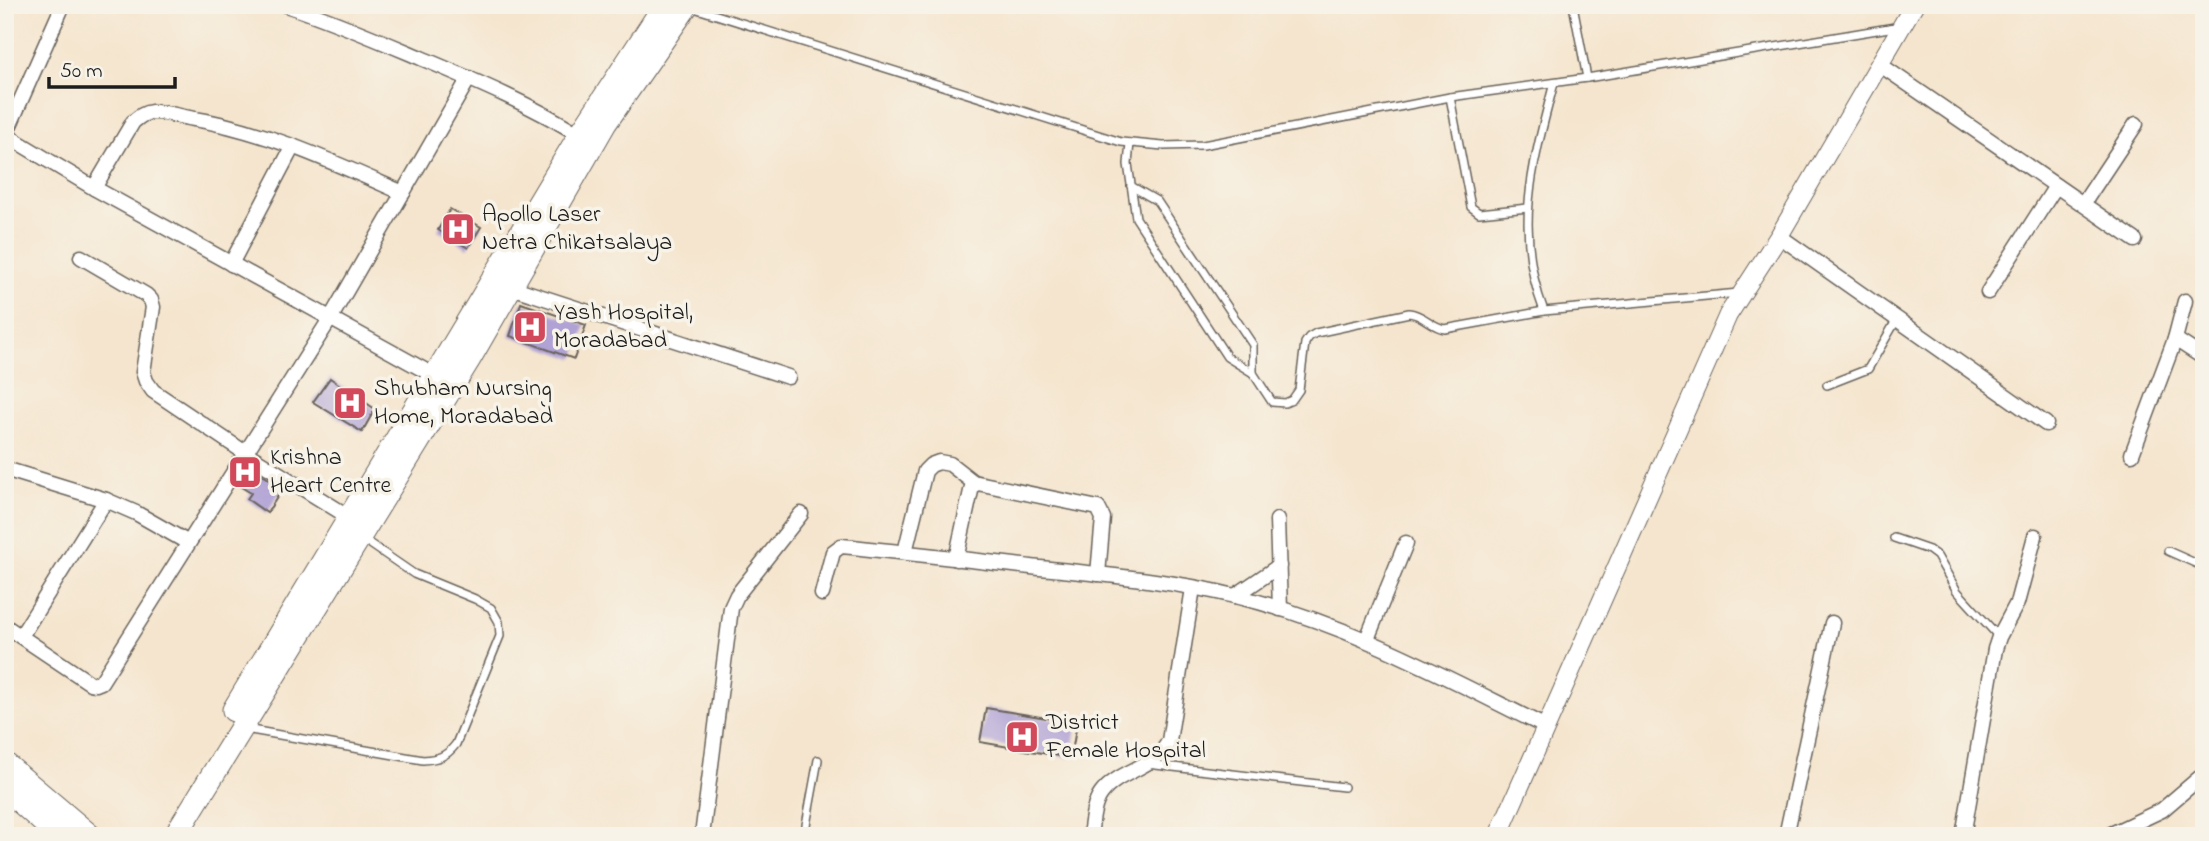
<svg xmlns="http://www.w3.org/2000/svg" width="2209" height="841" font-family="'Indie Flower',sans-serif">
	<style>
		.building { fill: #b0a2d5 }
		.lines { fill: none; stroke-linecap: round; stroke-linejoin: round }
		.service-casing { stroke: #68625a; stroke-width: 10 }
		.minor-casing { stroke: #68625a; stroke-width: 17 }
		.tertiary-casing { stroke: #68625a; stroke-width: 20 }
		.primary-casing { stroke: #68625a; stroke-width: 25 }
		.service { stroke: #fff; stroke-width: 7 }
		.minor { stroke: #fff; stroke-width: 14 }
		.tertiary { stroke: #fff; stroke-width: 18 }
		.primary { stroke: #fff; stroke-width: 23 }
		.labels { text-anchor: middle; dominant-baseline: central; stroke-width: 7; stroke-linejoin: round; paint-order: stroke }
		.poi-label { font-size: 24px; fill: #1c1c1c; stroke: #f7f3e8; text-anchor: start }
	</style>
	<rect width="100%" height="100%" fill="#f7f3e8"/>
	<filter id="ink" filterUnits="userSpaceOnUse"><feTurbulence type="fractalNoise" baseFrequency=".0143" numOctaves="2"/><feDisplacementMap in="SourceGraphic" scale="14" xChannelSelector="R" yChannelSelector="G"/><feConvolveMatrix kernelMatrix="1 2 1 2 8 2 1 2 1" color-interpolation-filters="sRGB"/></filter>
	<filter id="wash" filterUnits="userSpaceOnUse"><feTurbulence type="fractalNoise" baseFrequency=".00686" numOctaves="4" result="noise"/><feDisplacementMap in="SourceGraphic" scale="28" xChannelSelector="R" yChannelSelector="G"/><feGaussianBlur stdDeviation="1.57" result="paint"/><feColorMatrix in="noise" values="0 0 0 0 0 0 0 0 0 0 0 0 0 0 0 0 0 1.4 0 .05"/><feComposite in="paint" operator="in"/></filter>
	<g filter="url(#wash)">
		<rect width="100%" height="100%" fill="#f5e5ce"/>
		<g id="blocks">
			<g class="building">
				<polygon points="450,209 481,227 468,248 438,230"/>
				<polygon points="521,303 586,325 574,359 510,336"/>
				<polygon points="330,378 375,409 362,432 313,402"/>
				<polygon points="250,467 283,488 267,513 247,499 251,493 238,485"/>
				<polygon points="986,708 1077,723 1071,758 980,742"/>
			</g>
		</g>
	</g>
	<g filter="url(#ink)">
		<use href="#blocks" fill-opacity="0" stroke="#68625a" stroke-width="2"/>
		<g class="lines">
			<g class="service-casing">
				<g id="service">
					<polyline points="1573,5 1587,78"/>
					<polyline points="691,7 1121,142 1163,146 1203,145 1450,97 1587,78 1901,26"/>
					<polyline points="1450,97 1471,207 1479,213 1528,208"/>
					<path d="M1130,143L1128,164L1136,218L1227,357L1253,373L1272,402L1285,403L1292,400L1299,390L1305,343L1309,337L1316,333L1409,313C1423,314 1431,327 1445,329L1544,311L1739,293"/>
					<polyline points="1131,186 1157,201 1253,345 1253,373"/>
					<path d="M1544,311C1513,230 1533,163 1554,83"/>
					<polyline points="1827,385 1868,369 1897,319"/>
					<polyline points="1894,538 1929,550 1937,556 1957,591 1999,637"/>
					<polyline points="2168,551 2204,567"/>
					<path d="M245,729L423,760C438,759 446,757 456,744L500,636L499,622L491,608L475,599L414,574L363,539"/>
					<polyline points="1147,764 1344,787"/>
					<polyline points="804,836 818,760"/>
				</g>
			</g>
			<g class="minor-casing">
				<g id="minor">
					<path d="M286,5C332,20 376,39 421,58C475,81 530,104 580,135"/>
					<polyline points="1879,64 2135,240"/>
					<polyline points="6,135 94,188 435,376"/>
					<polyline points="5,136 63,5"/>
					<path d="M94,188L133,122C139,117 143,113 152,112C163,111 177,116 189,118C265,130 333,162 403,193"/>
					<polyline points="2083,204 2136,124"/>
					<polyline points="1779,236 2046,424"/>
					<polyline points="81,257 146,295 151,300 153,307 143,372 146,381 153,391 244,452 349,517"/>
					<polyline points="231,264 293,146"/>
					<polyline points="511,287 788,377"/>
					<polyline points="1988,292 2056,186"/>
					<polyline points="2175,339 2204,358"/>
					<polyline points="2132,454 2175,339 2185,301"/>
					<polyline points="5,469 106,500 136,513 187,542"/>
					<polyline points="1277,520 1280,609"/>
					<polyline points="905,552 925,471 931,465 939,462 950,464 973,482 1098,508 1103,518 1098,574"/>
					<polyline points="956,559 973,482"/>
					<path d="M822,594L833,552L841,546C905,552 968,560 1031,567C1099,574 1169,580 1235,596C1345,622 1445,677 1546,727"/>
					<polyline points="1235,596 1279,566"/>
					<polyline points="5,626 90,683 96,684 101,682 330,319 469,78"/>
					<polyline points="21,636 106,500"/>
					<polyline points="1367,639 1406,543"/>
					<polyline points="702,836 731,608 737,595 801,514"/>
					<path d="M1090,836C1092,822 1093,805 1101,794C1118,770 1155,769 1169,741L1193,588"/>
					<polyline points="1786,836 1832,623"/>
					<polyline points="1963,836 1995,649 1999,637 2017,603 2035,536"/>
					<polyline points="2107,836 2162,810 2204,774"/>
				</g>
			</g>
			<g class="tertiary-casing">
				<polyline id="tertiary" points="1498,836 1728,315 1779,236 1914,5"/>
			</g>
			<g class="primary-casing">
				<g id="primary">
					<polyline points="234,710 580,135 665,5"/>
					<polyline points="5,764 90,836"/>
					<polyline points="5,788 59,836"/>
					<polyline points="175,836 469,359 605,123 687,5"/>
				</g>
			</g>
			<use href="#service" class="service"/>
			<use href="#minor" class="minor"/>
			<use href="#tertiary" class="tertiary"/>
			<use href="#primary" class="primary"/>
		</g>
	</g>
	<defs>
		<g id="hospital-square" transform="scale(1.75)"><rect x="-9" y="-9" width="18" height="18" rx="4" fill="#d1495b" stroke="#f7f3e8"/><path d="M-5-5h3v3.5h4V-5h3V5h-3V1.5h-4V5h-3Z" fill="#fff"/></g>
	</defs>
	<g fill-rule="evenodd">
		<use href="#hospital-square" x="458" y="229"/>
		<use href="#hospital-square" x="530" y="327"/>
		<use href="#hospital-square" x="350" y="403"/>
		<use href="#hospital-square" x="245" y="472"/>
		<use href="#hospital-square" x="1022" y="737"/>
	</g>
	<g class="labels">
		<g class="poi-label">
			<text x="482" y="215">Apollo Laser<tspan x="482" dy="28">Netra Chikatsalaya</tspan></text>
			<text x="554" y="313">Yash Hospital,<tspan x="554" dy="28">Moradabad</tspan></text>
			<text x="374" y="389">Shubham Nursing<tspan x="374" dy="28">Home, Moradabad</tspan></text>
			<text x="270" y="458">Krishna<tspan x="270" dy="28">Heart Centre</tspan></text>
			<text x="1046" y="723">District<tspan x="1046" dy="28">Female Hospital</tspan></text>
		</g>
	</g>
	<rect width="2209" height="841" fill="none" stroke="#f7f3e8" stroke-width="28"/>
	<path d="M49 77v10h126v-10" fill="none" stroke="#1c1c1c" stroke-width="3.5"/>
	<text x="60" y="77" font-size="21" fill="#1c1c1c" stroke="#f7f3e8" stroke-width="5" paint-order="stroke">50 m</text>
</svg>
